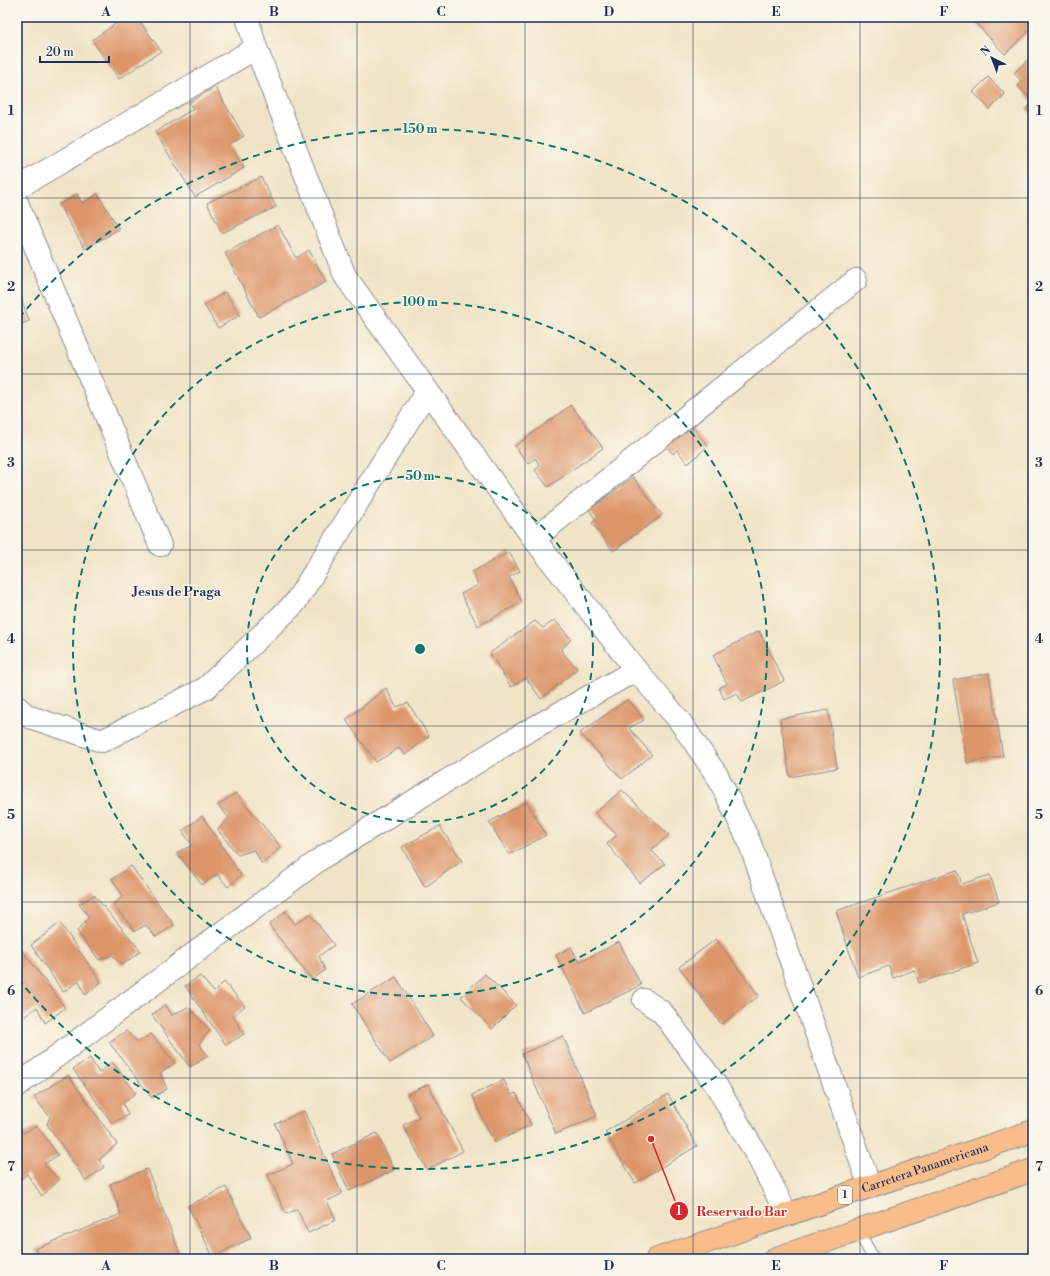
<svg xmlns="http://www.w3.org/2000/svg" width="1050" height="1276" font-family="'Libre Bodoni',serif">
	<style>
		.building { fill: #dd966b }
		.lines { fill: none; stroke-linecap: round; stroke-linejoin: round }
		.lane-casing { stroke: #868a92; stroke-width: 13 }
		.street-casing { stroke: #868a92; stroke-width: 24 }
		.highway-casing { stroke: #868a92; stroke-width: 24 }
		.lane { stroke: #fff; stroke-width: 11 }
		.street { stroke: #fff; stroke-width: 22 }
		.highway { stroke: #f8bd89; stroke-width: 22 }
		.grid { fill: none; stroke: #1b2f5e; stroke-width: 1; stroke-opacity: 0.55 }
		.ring { fill: none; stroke: #0f766e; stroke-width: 2; stroke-dasharray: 7 5 }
		.labels { text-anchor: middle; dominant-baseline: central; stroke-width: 3; stroke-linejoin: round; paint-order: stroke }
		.shield { fill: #fbf7ec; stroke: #5e6b89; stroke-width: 1 }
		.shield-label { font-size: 11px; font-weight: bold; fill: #1b2f5e }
		.street-label { font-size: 12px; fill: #1b2f5e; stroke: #fbf7ec }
		.neighbourhood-label { font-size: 13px; font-weight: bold; fill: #1b2f5e; stroke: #fbf7ec }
		.centre { fill: #0f766e; stroke: #fbf7ec; stroke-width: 2 }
		.ring-label { font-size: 12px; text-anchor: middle; font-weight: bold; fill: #0f766e; stroke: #fbf7ec; stroke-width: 3; stroke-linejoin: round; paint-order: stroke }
		.leader { fill: none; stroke: #d62828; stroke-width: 1.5 }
		.callout-dot { fill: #d62828; stroke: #fbf7ec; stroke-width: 1.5 }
		.mark-label { font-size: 12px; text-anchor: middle; font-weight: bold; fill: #fff }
		.callout-label { font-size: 13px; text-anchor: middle; font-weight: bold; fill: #d62828; stroke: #fbf7ec; stroke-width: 3; stroke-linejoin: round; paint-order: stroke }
		.neatline { fill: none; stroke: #1b2f5e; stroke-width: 1.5 }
		.grid-label { font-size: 13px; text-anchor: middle; font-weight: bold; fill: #1b2f5e }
	</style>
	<rect width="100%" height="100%" fill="#fbf7ec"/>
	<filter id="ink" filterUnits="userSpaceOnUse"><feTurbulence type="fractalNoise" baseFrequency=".025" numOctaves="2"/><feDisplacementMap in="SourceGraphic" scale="8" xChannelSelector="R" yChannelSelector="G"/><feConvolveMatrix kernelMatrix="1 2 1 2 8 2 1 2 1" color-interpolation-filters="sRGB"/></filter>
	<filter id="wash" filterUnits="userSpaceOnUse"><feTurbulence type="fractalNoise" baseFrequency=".012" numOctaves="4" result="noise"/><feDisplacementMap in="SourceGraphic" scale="16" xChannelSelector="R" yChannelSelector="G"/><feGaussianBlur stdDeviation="0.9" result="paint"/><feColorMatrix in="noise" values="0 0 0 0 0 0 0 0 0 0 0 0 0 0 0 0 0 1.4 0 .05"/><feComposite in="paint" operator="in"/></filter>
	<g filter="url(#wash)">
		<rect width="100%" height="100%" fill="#f1e4c6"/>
		<g id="blocks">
			<g class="building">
				<polygon points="125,17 137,17 161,51 119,79 92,40"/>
				<polygon points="970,17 1030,17 1033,20 1033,27 1005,54"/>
				<polygon points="1033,55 1033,102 1018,86 1022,82 1014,73"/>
				<polygon points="988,77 1005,94 990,109 973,92"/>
				<polygon points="215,87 244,136 230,145 244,168 195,197 155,132 193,109 189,103"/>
				<polygon points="1033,102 1033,116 1026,109"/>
				<polygon points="261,177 276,207 222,233 207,203"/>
				<polygon points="77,194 82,203 98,194 119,229 85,249 59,205"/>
				<polygon points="278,225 296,258 309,250 326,282 259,317 225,253"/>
				<polygon points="17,286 29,321 17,326"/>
				<polygon points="225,292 240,315 218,328 204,305"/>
				<polygon points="571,405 603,448 548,487 535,470 540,466 535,458 528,464 515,446"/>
				<polygon points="687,420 708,446 688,464 677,450 673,454 662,441"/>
				<polygon points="633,477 662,515 613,551 592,523 596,520 589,510"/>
				<polygon points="509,552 520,571 509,577 522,602 478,626 461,594 478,585 472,572"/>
				<polygon points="555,620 571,639 561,650 577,669 541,699 526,678 511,687 490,653 535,621 543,628"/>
				<polygon points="759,631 784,681 742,702 737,693 724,699 719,688 727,684 713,655"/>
				<polygon points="989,673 1003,756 967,763 953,680"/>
				<polygon points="386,688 396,707 408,703 429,736 405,755 399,748 376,762 346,720"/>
				<polygon points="628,699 644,720 629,728 652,755 622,779 580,733"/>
				<polygon points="828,710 837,768 790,777 780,719"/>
				<polygon points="622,790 669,835 651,850 665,864 640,883 607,844 617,835 595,813"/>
				<polygon points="236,793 281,847 262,864 254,850 238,855 218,830 229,818 218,805"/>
				<polygon points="527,802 546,835 509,855 489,822"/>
				<polygon points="202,816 241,875 228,887 217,874 202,885 177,853 192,845 182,831"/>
				<polygon points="440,826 462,861 425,887 402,847"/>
				<polygon points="131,866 174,925 156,937 146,925 135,931 113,905 123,896 112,879"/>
				<polygon points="957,870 962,884 990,875 999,902 962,914 978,963 919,983 914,970 893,978 889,966 858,977 836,911"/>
				<polygon points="94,895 141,951 122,965 112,955 99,960 77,931 89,917 79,904"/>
				<polygon points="285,911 295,924 310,914 334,945 319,956 325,970 312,980 269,925"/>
				<polygon points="60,923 101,982 85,995 79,981 63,992 31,945"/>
				<polygon points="716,939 759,996 721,1024 679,967"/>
				<polygon points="619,942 641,985 585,1013 556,955 571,947 579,962"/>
				<polygon points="22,950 65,1008 45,1023 37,1007 25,1016 17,1009 17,954"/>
				<polygon points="485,974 516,1005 492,1029 461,997"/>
				<polygon points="200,976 214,992 224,982 245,1006 233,1016 244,1034 226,1045 185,986"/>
				<polygon points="396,977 433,1036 390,1063 352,1004"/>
				<polygon points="165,1004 172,1015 188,1007 210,1030 199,1044 208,1056 190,1067 152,1015"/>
				<polygon points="126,1031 138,1042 151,1034 175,1063 160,1073 167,1089 152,1098 109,1042"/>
				<polygon points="563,1036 597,1116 556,1134 522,1054"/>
				<polygon points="90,1058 99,1073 112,1062 136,1093 123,1103 128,1115 112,1123 73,1069"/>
				<polygon points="68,1075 117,1144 99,1160 104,1167 86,1181 47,1124 50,1117 34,1097"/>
				<polygon points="504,1080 511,1095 516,1093 531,1125 494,1143 472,1095"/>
				<polygon points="428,1084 463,1151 427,1170 403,1125 419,1117 407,1095"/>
				<polygon points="668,1094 697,1146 635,1183 605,1132"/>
				<polygon points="304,1111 342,1194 327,1201 336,1220 308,1233 297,1209 286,1214 268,1175 293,1164 275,1124"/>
				<polygon points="37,1126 58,1155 44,1164 59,1180 42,1196 27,1174 18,1182 17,1181 17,1127 23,1133"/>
				<polygon points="377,1133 394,1170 349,1191 332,1154"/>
				<polygon points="147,1169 182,1259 39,1259 35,1249 121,1214 110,1184"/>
				<polygon points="226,1187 251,1238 213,1257 188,1206"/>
			</g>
		</g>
	</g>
	<g filter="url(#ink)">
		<use href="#blocks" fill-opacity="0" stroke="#868a92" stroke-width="1"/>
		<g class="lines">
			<g class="lane-casing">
				<polyline id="lane" points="858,1231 874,1259"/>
			</g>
			<g class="street-casing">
				<g id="street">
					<polyline points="247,17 256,48 345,276 534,539 636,670 679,720 718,777 749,841 870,1187"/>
					<polyline points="17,188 256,48"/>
					<polyline points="17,203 160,545"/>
					<polyline points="534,539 856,280"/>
					<polyline points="17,707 27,716 102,741 206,688 295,603 427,391"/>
					<polyline points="644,1000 662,1012 716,1085 759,1159 787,1215"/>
					<polyline points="17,1086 323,857 521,735 636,670"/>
				</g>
			</g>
			<g class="highway-casing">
				<g id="highway">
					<path id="s1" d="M657,1259L1033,1131"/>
					<polyline points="774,1259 1033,1170"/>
				</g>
			</g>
			<use href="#lane" class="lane"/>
			<use href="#street" class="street"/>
			<use href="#highway" class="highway"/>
		</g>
	</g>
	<path class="grid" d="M190,17V1259M357,17V1259M525,17V1259M693,17V1259M860,17V1259M17,198H1033M17,374H1033M17,550H1033M17,726H1033M17,902H1033M17,1078H1033"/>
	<g class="ring">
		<circle cx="420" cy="649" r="173"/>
		<circle cx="420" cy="649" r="347"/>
		<path d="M19 318A520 520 0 1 1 19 980"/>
	</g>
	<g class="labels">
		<rect class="shield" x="838" y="1186" width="14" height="18" rx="3"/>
		<g class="shield-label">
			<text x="845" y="1195">1</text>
		</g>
		<g class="street-label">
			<text stroke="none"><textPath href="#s1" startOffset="283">Carretera Panamericana</textPath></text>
		</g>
		<g class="neighbourhood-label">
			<text x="177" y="592">Jesus de Praga</text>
		</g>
	</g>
	<circle cx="420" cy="649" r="6" class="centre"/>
	<g class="ring-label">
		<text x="420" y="133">150 m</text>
		<text x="420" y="306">100 m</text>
		<text x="420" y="480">50 m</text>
	</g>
	<path class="leader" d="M651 1139L679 1211"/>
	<g class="callout-dot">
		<circle cx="651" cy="1139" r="4"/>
		<circle cx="679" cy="1211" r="10"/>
	</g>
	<g class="mark-label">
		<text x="679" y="1215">1</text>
	</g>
	<g class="callout-label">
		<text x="742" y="1216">Reservado Bar</text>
	</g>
	<rect width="1050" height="1276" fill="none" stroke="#fbf7ec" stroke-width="44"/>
	<g transform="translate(992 58) rotate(318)" stroke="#fbf7ec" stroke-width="3" paint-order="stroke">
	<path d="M0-3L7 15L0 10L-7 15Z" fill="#1b2f5e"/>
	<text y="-6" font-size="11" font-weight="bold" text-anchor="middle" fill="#1b2f5e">N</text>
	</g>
	<path d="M40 56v6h69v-6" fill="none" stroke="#1b2f5e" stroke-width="2"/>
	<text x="46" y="56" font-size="12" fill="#1b2f5e" stroke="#fbf7ec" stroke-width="3" paint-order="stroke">20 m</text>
	<rect x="22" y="22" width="1006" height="1232" class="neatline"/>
	<g class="grid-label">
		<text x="106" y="16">A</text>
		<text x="274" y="16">B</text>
		<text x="441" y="16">C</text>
		<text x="609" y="16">D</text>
		<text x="776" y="16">E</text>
		<text x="944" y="16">F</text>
		<text x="11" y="115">1</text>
		<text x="1039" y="115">1</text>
		<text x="11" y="291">2</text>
		<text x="1039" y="291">2</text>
		<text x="11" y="467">3</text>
		<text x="1039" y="467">3</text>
		<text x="11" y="643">4</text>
		<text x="1039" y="643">4</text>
		<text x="11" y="819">5</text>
		<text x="1039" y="819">5</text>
		<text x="11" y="995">6</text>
		<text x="1039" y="995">6</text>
		<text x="11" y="1171">7</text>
		<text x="1039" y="1171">7</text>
		<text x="106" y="1270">A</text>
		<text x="274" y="1270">B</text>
		<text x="441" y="1270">C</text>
		<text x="609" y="1270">D</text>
		<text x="776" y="1270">E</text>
		<text x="944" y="1270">F</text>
	</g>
</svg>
